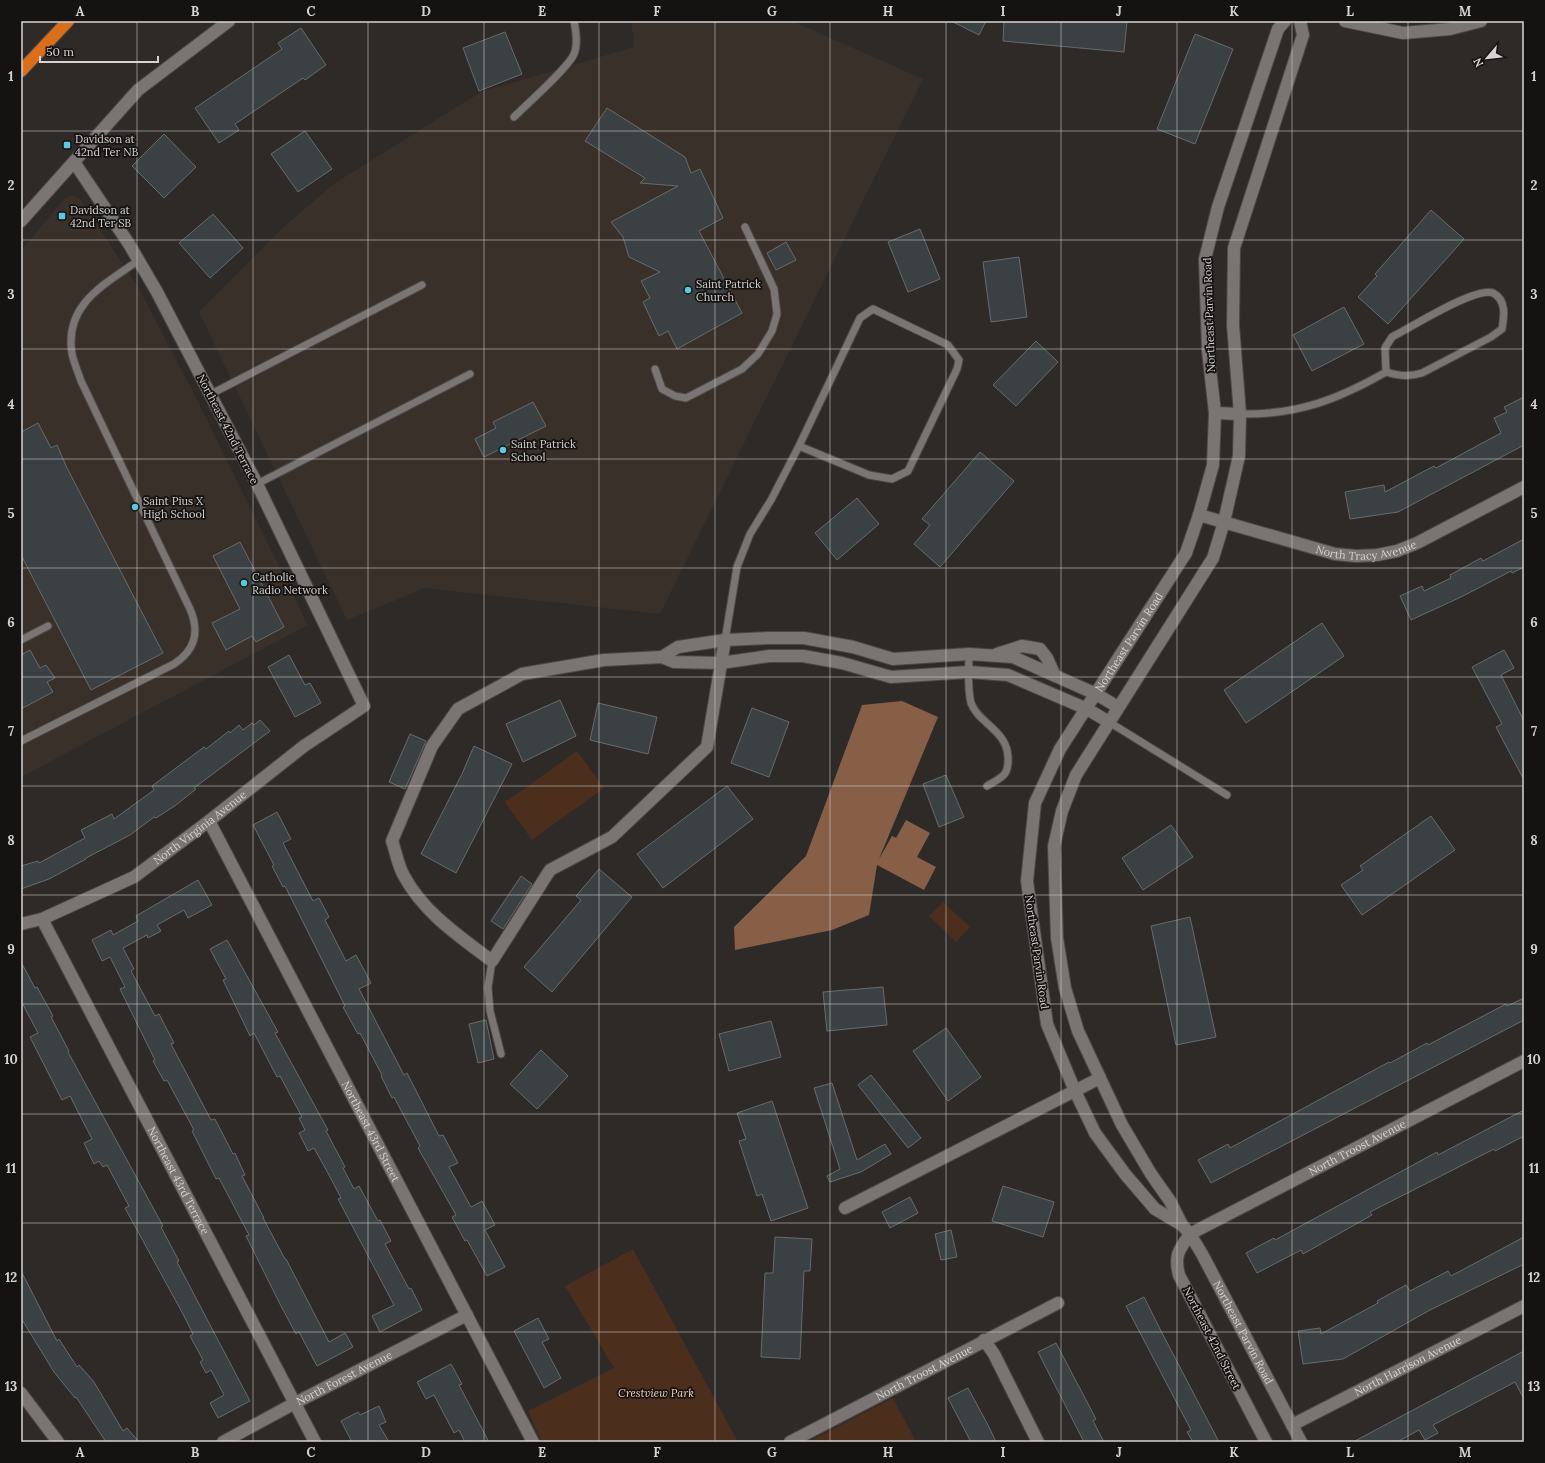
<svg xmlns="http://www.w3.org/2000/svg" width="1545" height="1463" font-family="Lora,serif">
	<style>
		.built { fill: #3a302a }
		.green { fill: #4c2e1c }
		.water { fill: #875f47 }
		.building { fill: #3b4142; stroke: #666b6d }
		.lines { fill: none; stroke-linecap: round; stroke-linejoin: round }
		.lane-casing { stroke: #4c4846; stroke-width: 9 }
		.street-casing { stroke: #4c4846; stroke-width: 14 }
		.secondary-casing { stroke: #4c4846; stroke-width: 14 }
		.highway-casing { stroke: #4c4846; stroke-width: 14 }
		.lane { stroke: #7a7572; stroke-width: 7 }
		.street { stroke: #7a7572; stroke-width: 12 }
		.secondary { stroke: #7a7572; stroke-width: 12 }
		.highway { stroke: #da6e19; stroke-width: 12 }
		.grid { fill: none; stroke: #d6d3d2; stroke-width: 1; stroke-opacity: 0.55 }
		.poi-dot { fill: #58c9e3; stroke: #151312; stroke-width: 1.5 }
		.labels { text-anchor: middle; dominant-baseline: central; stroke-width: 3.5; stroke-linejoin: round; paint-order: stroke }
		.poi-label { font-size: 11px; fill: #d6d3d2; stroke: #151312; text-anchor: start }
		.street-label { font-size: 11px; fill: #d6d3d2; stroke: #151312 }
		.park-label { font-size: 11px; font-style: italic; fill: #f9d0b8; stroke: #151312 }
		.neatline { fill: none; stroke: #d6d3d2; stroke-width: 1.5 }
		.grid-label { font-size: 13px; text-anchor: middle; font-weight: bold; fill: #d6d3d2 }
	</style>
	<rect width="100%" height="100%" fill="#2e2a28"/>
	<g class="built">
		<polygon points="631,21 792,21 923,79 660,614 425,588 347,620 199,312 287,224 335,183 481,92 634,47"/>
		<polygon points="73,195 80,199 138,287 191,388 308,625 21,777 21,251 65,198"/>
	</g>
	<g class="green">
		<polygon points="577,751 604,788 532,840 505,802"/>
		<polygon points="943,902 970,927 956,942 929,916"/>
		<polygon points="633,1249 738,1442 542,1442 528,1411 614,1368 565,1286"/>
		<polygon points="893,1398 916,1442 808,1442"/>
	</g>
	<polygon class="water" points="902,701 938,717 879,859 892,836 896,838 906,820 930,833 917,857 936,867 924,890 877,865 869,915 832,930 735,950 734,927 806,856 862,705"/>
	<g class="building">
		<polygon points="951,21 986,21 979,35"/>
		<polygon points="1004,21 1127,21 1124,52 1003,41"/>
		<polygon points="301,28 326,65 305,80 303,78 235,124 239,130 219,143 195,108 282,49 278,43"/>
		<polygon points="505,32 522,74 479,91 463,48"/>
		<polygon points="1195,34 1233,49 1195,144 1157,129"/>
		<polygon points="607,108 685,157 691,173 700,169 723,218 699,231 742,313 677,349 668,331 659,336 643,302 650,298 641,281 660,272 629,257 623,237 611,222 678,186 640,183 645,178 585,141"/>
		<polygon points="305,131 332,169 298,192 271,154"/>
		<polygon points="164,134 196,167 164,198 132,166"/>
		<polygon points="1431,210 1464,239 1388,324 1358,297 1377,276 1375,274"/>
		<polygon points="213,214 243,248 210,278 179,243"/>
		<polygon points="920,229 940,279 908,292 888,242"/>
		<polygon points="786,242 796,260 776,270 767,253"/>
		<polygon points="1019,257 1027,317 991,322 983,262"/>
		<polygon points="1344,307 1364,344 1312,371 1293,335"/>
		<polygon points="1036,341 1058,362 1016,406 993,385"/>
		<polygon points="1524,397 1524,445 1398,512 1350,519 1345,492 1384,485 1385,492 1434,466 1436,468 1501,433 1494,418 1507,412 1504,407"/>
		<polygon points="533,402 546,426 484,457 475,439 496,428 493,422"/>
		<polygon points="38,423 51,448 57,445 67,468 163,653 91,690 21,555 21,432"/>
		<polygon points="980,452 1014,481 940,567 914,544 930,525 922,519"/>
		<polygon points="857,498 879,524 837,560 815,533"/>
		<polygon points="1524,539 1524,567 1512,573 1511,571 1461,597 1411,620 1400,596 1422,586 1424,591 1451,578 1450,575 1481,558 1483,561"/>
		<polygon points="240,542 284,627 256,642 252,636 226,650 212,623 240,609 213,556"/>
		<polygon points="1322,623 1344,656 1246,723 1224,690"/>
		<polygon points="30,650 40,668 46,665 55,678 47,682 53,692 21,709 21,655"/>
		<polygon points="1504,650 1514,668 1501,675 1524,721 1524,780 1496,727 1502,724 1472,667"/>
		<polygon points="289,655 305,685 310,683 321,703 295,717 268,667"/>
		<polygon points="560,700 576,736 523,762 506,724"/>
		<polygon points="598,703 657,717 648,754 590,740"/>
		<polygon points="752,708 789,722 769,777 731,763"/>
		<polygon points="260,720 270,731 194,788 196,789 176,805 156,818 154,817 130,835 86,858 86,859 49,879 21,889 21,866 38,861 39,863 85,838 81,830 112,814 114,819 154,790 152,786 204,747 206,749 229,731 230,733 239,725 243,730 252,723 254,725"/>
		<polygon points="410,734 426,741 405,789 389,782"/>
		<polygon points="474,746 512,764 456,873 421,854 462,774"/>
		<polygon points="946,775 964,817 939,827 923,784"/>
		<polygon points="727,786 753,819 663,888 637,854"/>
		<polygon points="277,812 291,839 283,843 313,901 319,898 329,917 325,920 346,961 356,955 371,983 359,989 404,1075 407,1073 439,1136 443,1135 458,1163 449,1167 471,1207 482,1201 495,1225 485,1230 505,1267 487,1276 467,1240 465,1241 452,1217 456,1215 418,1148 420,1146 394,1097 392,1098 381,1076 382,1075 360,1033 358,1034 343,1007 345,1006 285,886 283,887 272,866 274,865 253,825"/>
		<polygon points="1431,816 1455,850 1362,915 1341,885 1363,870 1360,866"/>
		<polygon points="1171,825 1193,857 1143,890 1122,858"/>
		<polygon points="599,869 632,897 552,992 524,967 581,900 576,896"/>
		<polygon points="521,876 532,884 503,929 491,921"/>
		<polygon points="198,880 212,905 188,918 184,910 157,925 161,931 148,938 147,935 123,948 134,969 131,971 155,1016 159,1014 174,1043 171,1044 211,1120 215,1119 233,1154 235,1153 245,1175 242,1176 264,1218 263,1218 285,1259 286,1259 329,1342 345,1333 353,1347 317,1366 299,1332 296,1334 281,1306 246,1236 249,1235 219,1178 216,1179 192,1131 194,1130 167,1080 164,1081 153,1061 155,1060 120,989 125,987 110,957 102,961 92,940 111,930 113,935 138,921 136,916"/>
		<polygon points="1190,917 1216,1037 1176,1045 1151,926"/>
		<polygon points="227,940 278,1032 275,1033 328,1130 326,1131 345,1167 343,1168 354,1189 359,1186 378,1221 380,1220 391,1241 385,1244 409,1289 411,1288 422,1310 380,1332 372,1316 394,1305 338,1199 341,1198 329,1175 314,1148 308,1151 299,1133 305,1130 299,1118 302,1117 280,1076 277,1077 254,1033 250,1036 223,980 226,979 210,949"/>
		<polygon points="21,962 35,988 37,987 53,1016 51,1017 69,1051 68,1052 163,1226 161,1227 179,1261 177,1262 250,1401 218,1418 210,1403 224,1395 211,1370 206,1373 200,1362 203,1360 190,1336 193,1334 183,1314 125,1208 129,1206 107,1165 103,1167 99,1161 94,1164 84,1143 92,1139 70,1096 62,1100 30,1037 38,1033 21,1001"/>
		<polygon points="883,987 887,1025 827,1031 823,992"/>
		<polygon points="1524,998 1524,1020 1211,1183 1198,1160 1228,1144 1230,1148 1389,1062 1390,1063 1427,1043 1428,1045 1506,1004 1507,1006"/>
		<polygon points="486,1020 494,1059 478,1063 469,1024"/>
		<polygon points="771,1021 781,1057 729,1071 719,1034"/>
		<polygon points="946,1028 981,1077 948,1101 913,1051"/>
		<polygon points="541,1050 568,1076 537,1109 510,1084"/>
		<polygon points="871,1075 921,1138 908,1148 858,1085"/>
		<polygon points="832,1083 857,1160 885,1144 891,1154 861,1172 830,1182 827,1176 840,1169 814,1088"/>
		<polygon points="772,1101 808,1208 771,1221 762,1194 757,1196 739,1141 746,1139 737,1113"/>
		<polygon points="1524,1110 1524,1136 1495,1151 1494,1149 1370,1212 1372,1215 1303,1254 1301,1250 1257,1273 1246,1253 1274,1238 1275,1240 1437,1152 1438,1155"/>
		<polygon points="1003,1186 1054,1202 1043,1237 992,1221"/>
		<polygon points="910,1197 918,1213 890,1228 882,1212"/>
		<polygon points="951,1230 957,1257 941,1260 935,1234"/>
		<polygon points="775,1237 812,1239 810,1271 804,1271 800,1359 761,1357 765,1273 773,1273"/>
		<polygon points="1524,1237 1524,1264 1430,1310 1343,1359 1303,1364 1298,1331 1320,1328 1321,1334 1378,1303 1377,1301 1406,1285 1410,1291 1448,1271 1451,1276"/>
		<polygon points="21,1271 57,1341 59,1339 77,1367 79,1365 94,1382 123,1431 127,1428 139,1442 106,1442 76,1397 75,1398 54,1372 21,1318"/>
		<polygon points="1144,1297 1161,1331 1219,1442 1193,1442 1187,1432 1191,1430 1126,1306"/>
		<polygon points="538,1318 549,1339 542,1342 561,1378 544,1388 514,1331"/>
		<polygon points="1056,1343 1096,1419 1093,1421 1104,1442 1084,1442 1038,1352"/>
		<polygon points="1524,1351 1524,1399 1515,1382 1433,1425 1438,1433 1425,1440 1419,1430 1397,1442 1353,1442"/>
		<polygon points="451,1364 462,1384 459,1385 489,1442 465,1442 459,1430 454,1433 434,1395 426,1399 417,1382"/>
		<polygon points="968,1388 988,1425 996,1442 971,1442 948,1398"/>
		<polygon points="379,1406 386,1422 379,1425 389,1442 352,1442 341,1421 358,1412 360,1415"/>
	</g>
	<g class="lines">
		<g class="lane-casing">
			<g id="lane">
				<path d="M514,117C526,105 569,67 574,54C578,45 576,31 574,21"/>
				<polyline points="655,369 662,389 675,396 686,398 742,369 758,354 772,331 777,314 774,289 745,227"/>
				<polyline points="211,394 422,285"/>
				<path d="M1240,414C1297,415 1337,400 1386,372C1399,376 1409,377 1422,373L1491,337L1502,329C1504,317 1507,300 1493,293C1476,286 1410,328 1392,337L1385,348L1386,372"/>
				<polyline points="257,484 470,374"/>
				<polyline points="21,640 48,626"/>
				<polyline points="725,640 737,567 750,534 771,500 799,446 860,318 873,309 948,345 959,360 957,369 908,471 892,479 869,475 799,446"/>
				<path d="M969,654C969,669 967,688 971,703C978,723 1007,730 1008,757C1009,776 1002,777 987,786"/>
				<polyline points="1109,722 1227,795"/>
				<path d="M21,741L174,664C195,650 200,632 190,609L81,381C78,372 74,363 72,354C64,304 104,285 139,260"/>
				<polyline points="492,961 488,987 490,1011 501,1054"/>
			</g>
		</g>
		<g class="street-casing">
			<g id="street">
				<polyline points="1345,21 1403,33 1450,29 1481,21"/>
				<path id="s1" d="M1199,515L1335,554L1356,556L1377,555L1397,551L1417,543L1524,487"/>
				<path d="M725,640L707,747L612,837L550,870L492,961C459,936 424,913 404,876C398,866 396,852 392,841L432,746L458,709L522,674L604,660L662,657L674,662L721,663L769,656H803L842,663L891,677L969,672L1008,675L1087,709L1109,722"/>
				<polyline points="997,654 1022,646 1040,649 1047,658 1055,676"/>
				<polyline points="662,657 678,647 725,640 768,638 804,638 853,647 893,659 969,654 1013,657 1096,694 1118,707"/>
				<path id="s2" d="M209,821L533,1442"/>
				<path id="s3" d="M42,919L315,1442"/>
				<path id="s4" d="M21,924L42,919L134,877L209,821L304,746L364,706L257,484L157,292L129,244L74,162"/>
				<polyline points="845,1208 1100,1078"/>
				<polyline points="984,1340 994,1354 1038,1442"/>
				<polyline points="21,1393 58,1442"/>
				<path id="s5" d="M1292,1425L1524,1306"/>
				<path id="s6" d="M223,1442L295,1403L467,1315"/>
				<path id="s7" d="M790,1442L1058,1303"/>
				<path id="s8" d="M1266,1442L1179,1275C1174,1255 1179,1250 1190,1234L1524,1061"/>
			</g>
		</g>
		<g class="secondary-casing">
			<g id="secondary">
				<path id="s9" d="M1300,21L1303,35L1234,248L1233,325L1240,414L1239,456L1224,522L1213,558L1076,775L1062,811L1054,846L1057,938L1065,988L1078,1031L1122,1125L1151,1174L1170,1201L1182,1225L1190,1234L1202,1254L1301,1442"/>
				<polyline points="21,221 138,90 229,21"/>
				<polyline points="1215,413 1240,414"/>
				<path id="s10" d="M1182,1225L1155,1209L1125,1174L1095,1133L1075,1091L1047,1024L1027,881L1035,803L1060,749L1186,553L1199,515L1213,465L1215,413L1208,351L1205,259L1218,207L1278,29L1285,21"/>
			</g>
		</g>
		<g class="highway-casing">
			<polyline id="highway" points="21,71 68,21"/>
		</g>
		<use href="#lane" class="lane"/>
		<use href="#street" class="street"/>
		<use href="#secondary" class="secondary"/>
		<use href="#highway" class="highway"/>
	</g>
	<path class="grid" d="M137,21V1442M253,21V1442M368,21V1442M484,21V1442M599,21V1442M715,21V1442M830,21V1442M946,21V1442M1061,21V1442M1177,21V1442M1292,21V1442M1408,21V1442M21,131H1524M21,240H1524M21,349H1524M21,459H1524M21,568H1524M21,677H1524M21,786H1524M21,895H1524M21,1004H1524M21,1114H1524M21,1223H1524M21,1332H1524"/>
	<g class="poi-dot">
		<rect x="63" y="141" width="8" height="8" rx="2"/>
		<rect x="58" y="212" width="8" height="8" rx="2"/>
		<circle cx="688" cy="290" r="4"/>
		<circle cx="503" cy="450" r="4"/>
		<circle cx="135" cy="507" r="4"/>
		<circle cx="244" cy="583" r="4"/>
	</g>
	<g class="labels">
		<g class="poi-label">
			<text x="75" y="139">Davidson at<tspan x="75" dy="13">42nd Ter NB</tspan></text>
			<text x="70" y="210">Davidson at<tspan x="70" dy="13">42nd Ter SB</tspan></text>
			<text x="696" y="284">Saint Patrick<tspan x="696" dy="13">Church</tspan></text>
			<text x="511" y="444">Saint Patrick<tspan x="511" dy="13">School</tspan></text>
			<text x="143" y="501">Saint Pius X<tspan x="143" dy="13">High School</tspan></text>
			<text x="252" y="577">Catholic<tspan x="252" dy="13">Radio Network</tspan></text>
		</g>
		<g class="street-label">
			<text transform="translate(1209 315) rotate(-92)">Northeast Parvin Road</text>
			<text transform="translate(228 429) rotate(63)">Northeast 42nd Terrace</text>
			<text stroke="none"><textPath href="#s1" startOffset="173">North Tracy Avenue</textPath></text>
			<text stroke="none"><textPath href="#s10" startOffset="657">Northeast Parvin Road</textPath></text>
			<text stroke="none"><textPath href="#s4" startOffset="205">North Virginia Avenue</textPath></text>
			<text transform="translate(1037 952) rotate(82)">Northeast Parvin Road</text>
			<text stroke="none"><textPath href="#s2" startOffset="350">Northeast 43rd Street</textPath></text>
			<text stroke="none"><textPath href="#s8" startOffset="421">North Troost Avenue</textPath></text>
			<text stroke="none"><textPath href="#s3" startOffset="295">Northeast 43rd Terrace</textPath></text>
			<text stroke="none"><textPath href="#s9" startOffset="1415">Northeast Parvin Road</textPath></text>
			<text transform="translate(1212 1338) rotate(63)">Northeast 42nd Street</text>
			<text stroke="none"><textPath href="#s5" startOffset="130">North Harrison Avenue</textPath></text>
			<text stroke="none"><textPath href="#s7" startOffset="151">North Troost Avenue</textPath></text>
			<text stroke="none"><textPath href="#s6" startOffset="137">North Forest Avenue</textPath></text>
		</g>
		<g class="park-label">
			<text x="656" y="1393">Crestview Park</text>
		</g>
	</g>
	<rect width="1545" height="1463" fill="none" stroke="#151312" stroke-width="44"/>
	<g transform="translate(1487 58) rotate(242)" stroke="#151312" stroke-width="3" paint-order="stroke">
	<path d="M0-3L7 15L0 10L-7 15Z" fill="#d6d3d2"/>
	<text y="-6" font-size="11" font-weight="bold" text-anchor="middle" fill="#d6d3d2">N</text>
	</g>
	<path d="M40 56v6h118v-6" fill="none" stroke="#d6d3d2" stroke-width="2"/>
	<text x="46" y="56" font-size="12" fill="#d6d3d2" stroke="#151312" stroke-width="3" paint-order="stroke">50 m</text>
	<rect x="22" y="22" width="1501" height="1419" class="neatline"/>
	<g class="grid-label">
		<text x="80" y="16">A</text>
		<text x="195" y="16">B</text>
		<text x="311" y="16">C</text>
		<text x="426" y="16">D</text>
		<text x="542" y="16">E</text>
		<text x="657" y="16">F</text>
		<text x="772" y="16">G</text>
		<text x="888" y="16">H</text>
		<text x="1003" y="16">I</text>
		<text x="1119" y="16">J</text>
		<text x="1234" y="16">K</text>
		<text x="1350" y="16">L</text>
		<text x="1465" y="16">M</text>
		<text x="11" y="81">1</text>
		<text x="1534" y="81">1</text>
		<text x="11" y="190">2</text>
		<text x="1534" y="190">2</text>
		<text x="11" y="299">3</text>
		<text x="1534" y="299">3</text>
		<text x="11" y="409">4</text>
		<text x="1534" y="409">4</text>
		<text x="11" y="518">5</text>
		<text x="1534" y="518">5</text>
		<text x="11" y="627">6</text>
		<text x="1534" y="627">6</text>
		<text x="11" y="736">7</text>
		<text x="1534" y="736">7</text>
		<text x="11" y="845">8</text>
		<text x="1534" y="845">8</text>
		<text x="11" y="954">9</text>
		<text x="1534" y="954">9</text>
		<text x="11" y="1064">10</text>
		<text x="1534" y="1064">10</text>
		<text x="11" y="1173">11</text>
		<text x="1534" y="1173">11</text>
		<text x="11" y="1282">12</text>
		<text x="1534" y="1282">12</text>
		<text x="11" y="1391">13</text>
		<text x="1534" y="1391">13</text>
		<text x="80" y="1457">A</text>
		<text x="195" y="1457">B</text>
		<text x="311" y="1457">C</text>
		<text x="426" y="1457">D</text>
		<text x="542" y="1457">E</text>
		<text x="657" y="1457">F</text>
		<text x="772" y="1457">G</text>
		<text x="888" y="1457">H</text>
		<text x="1003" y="1457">I</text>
		<text x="1119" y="1457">J</text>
		<text x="1234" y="1457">K</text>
		<text x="1350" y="1457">L</text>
		<text x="1465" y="1457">M</text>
	</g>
</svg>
